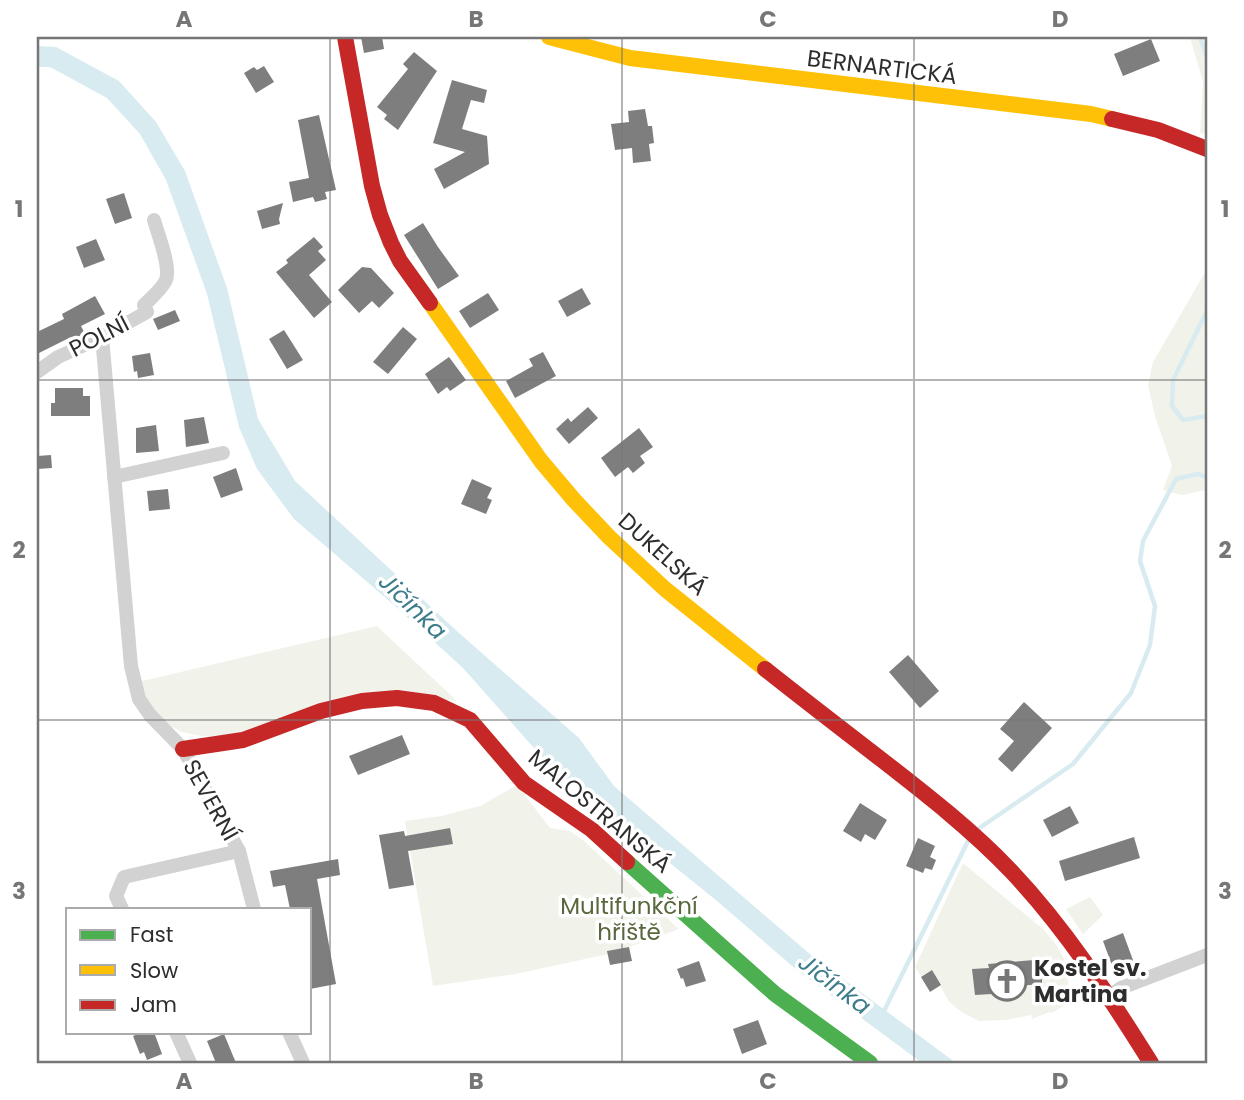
<svg xmlns="http://www.w3.org/2000/svg" width="1244" height="1100" font-family="Poppins,sans-serif">
	<style>
		.green { fill: #f1f3eb; fill-rule: evenodd }
		.water { fill: #d8ebf0 }
		.lines { fill: none; stroke-linecap: round; stroke-linejoin: round }
		.stream { stroke: #d8ebf0; stroke-width: 4.5 }
		.building { fill: #7e7e7e }
		.street { stroke: #d2d2d2; stroke-width: 14 }
		.fast { stroke: #4caf50; stroke-width: 16 }
		.slow { stroke: #ffc107; stroke-width: 16 }
		.jam { stroke: #c62828; stroke-width: 16 }
		.grid { fill: none; stroke: #767676; stroke-width: 2; stroke-opacity: 0.55 }
		.labels { text-anchor: middle; dominant-baseline: central; stroke-width: 7; stroke-linejoin: round; paint-order: stroke }
		.street-label { font-size: 23px; fill: #2d2d2d; stroke: #fff }
		.park-label { font-size: 23px; fill: #58673c; stroke: #fff }
		.poi-label { font-size: 23px; font-weight: bold; fill: #2d2d2d; stroke: #fff; text-anchor: start }
		.water-label { font-size: 24px; font-style: italic; fill: #3d7d8c; stroke: #fff }
		.neatline { fill: none; stroke: #767676; stroke-width: 2.5 }
		.grid-label { font-size: 23px; text-anchor: middle; font-weight: bold; fill: #767676 }
	</style>
	<rect width="100%" height="100%" fill="#fff"/>
	<g class="green">
		<polygon points="1190,37 1207,37 1207,135 1200,133 1203,82"/>
		<polygon points="1207,269 1207,490 1182,495 1163,490 1172,466 1155,416 1148,385 1153,362"/>
		<polygon points="377,626 457,701 396,694 224,737 200,736 182,732 166,724 144,698 142,681"/>
		<path d="M517,785L550,828L570,831L584,841L679,929L629,947L608,951V954L516,974L433,986L405,821L441,816L480,806ZM450,829L453,844L424,848L421,834Z"/>
		<polygon points="963,863 1043,929 1057,946 1064,959 1068,982 1064,1006 1051,1013 1050,1012 1032,1019 1031,1015 1006,1020 979,1021 963,1013 949,1002 932,970 921,976 915,967"/>
		<polygon points="1090,897 1103,915 1083,934 1066,909"/>
	</g>
	<polygon class="water" points="37,46 56,47 119,81 156,122 185,171 227,288 258,419 295,481 459,633 579,738 614,786 811,955 956,1063 922,1063 798,971 717,901 550,766 463,668 394,605 294,519 257,469 239,427 207,294 166,180 140,134 107,98 50,67 37,67"/>
	<g class="lines">
		<g class="stream">
			<polyline points="1200,37 1207,57"/>
			<polyline points="1207,311 1173,380 1172,406 1183,420 1207,416"/>
			<polyline points="978,829 1073,764 1131,693 1150,645 1155,606 1140,561 1143,541 1176,479 1198,474 1207,477"/>
			<polyline points="882,1015 968,841"/>
		</g>
	</g>
	<g class="building">
		<polygon points="361,37 382,37 384,49 364,53"/>
		<polygon points="1151,39 1160,61 1123,76 1114,54"/>
		<polygon points="414,52 437,71 398,130 384,119 387,115 377,107 408,69 403,64"/>
		<polygon points="264,66 274,82 256,93 244,73 254,67 257,70"/>
		<polygon points="452,80 487,90 484,103 471,100 462,129 487,136 489,164 444,189 434,169 465,152 433,143"/>
		<polygon points="645,109 648,126 652,126 654,143 649,144 651,161 633,163 632,148 615,150 611,124 629,122 628,111"/>
		<polygon points="319,115 336,190 325,192 327,199 315,202 313,197 293,202 289,182 309,178 298,120"/>
		<polygon points="124,193 132,218 115,224 106,199"/>
		<polygon points="283,203 279,219 280,224 262,229 257,211"/>
		<polygon points="423,223 438,247 459,276 438,289 404,235"/>
		<polygon points="314,237 323,247 318,251 326,260 309,275 332,302 314,318 276,272 288,263 286,260"/>
		<polygon points="96,239 105,260 84,268 76,247"/>
		<polygon points="362,267 371,268 394,293 379,308 372,301 359,313 338,290"/>
		<polygon points="582,288 591,304 567,317 558,301"/>
		<polygon points="488,293 499,310 470,328 459,311"/>
		<polygon points="95,296 105,314 81,326 85,334 72,340 71,337 37,354 37,332 64,319 62,314"/>
		<polygon points="175,310 180,321 158,330 153,319"/>
		<polygon points="403,327 417,339 388,374 373,362"/>
		<polygon points="284,330 303,360 287,369 269,339"/>
		<polygon points="543,352 556,376 515,398 506,381 533,366 529,359"/>
		<polygon points="150,353 154,375 138,378 137,371 134,372 132,356"/>
		<polygon points="449,357 466,380 450,391 447,387 438,394 425,374"/>
		<polygon points="55,388 83,388 83,396 90,396 90,416 51,416 51,403 55,403"/>
		<polygon points="588,407 598,418 569,444 556,429 568,418 571,422"/>
		<polygon points="204,417 209,443 186,447 184,420"/>
		<polygon points="156,425 159,451 136,453 136,428"/>
		<polygon points="639,428 653,447 640,456 645,463 633,473 628,467 615,477 601,458"/>
		<polygon points="51,455 52,468 37,469 37,456"/>
		<polygon points="236,468 243,490 221,498 213,477"/>
		<polygon points="472,479 492,488 487,498 492,500 486,514 461,504"/>
		<polygon points="168,489 170,509 149,511 147,491"/>
		<polygon points="908,655 939,691 920,708 889,672"/>
		<polygon points="1024,702 1052,728 1012,772 998,759 1014,741 1000,729"/>
		<polygon points="402,735 410,754 358,775 349,756"/>
		<polygon points="860,803 887,820 875,840 865,834 861,842 843,831"/>
		<polygon points="1070,806 1079,823 1052,837 1043,820"/>
		<polygon points="450,828 453,844 408,851 414,885 389,889 379,835 404,831 405,836"/>
		<polygon points="1134,837 1140,858 1065,881 1059,861"/>
		<polygon points="918,838 935,846 930,857 936,860 932,870 925,868 923,873 906,866"/>
		<polygon points="338,859 340,875 317,879 336,984 310,989 310,909 290,909 285,885 273,887 270,871"/>
		<polygon points="1123,933 1137,971 1117,979 1103,941"/>
		<polygon points="629,947 632,961 610,965 607,951"/>
		<polygon points="1034,960 1034,965 1045,964 1047,978 1042,979 1042,984 991,988 992,994 975,995 972,969 989,968 988,964"/>
		<polygon points="699,961 706,981 686,987 683,978 681,979 677,969"/>
		<polygon points="932,970 941,985 930,992 921,977"/>
		<polygon points="758,1020 767,1044 742,1054 733,1029"/>
		<polygon points="143,1032 154,1032 162,1054 147,1060 144,1052 140,1054 133,1036"/>
		<polygon points="224,1034 236,1063 216,1063 207,1041"/>
	</g>
	<g class="lines">
		<g class="street">
			<polyline points="102,337 131,666 139,699 150,715 183,749 239,851 254,909"/>
			<path d="M37,372L58,357L102,337L147,312L144,305C151,298 162,289 166,280C171,266 158,235 154,220"/>
			<polyline points="114,477 223,453"/>
			<polyline points="122,909 116,896 124,877 239,851"/>
			<polyline points="1109,996 1121,988 1207,955"/>
			<polyline points="176,1032 190,1063"/>
			<polyline points="289,1032 303,1063"/>
		</g>
		<polyline class="fast" points="627,862 775,994 870,1063"/>
		<g class="slow">
			<polyline points="549,37 630,58 1091,114 1112,119"/>
			<polyline points="430,303 541,461 574,500 609,537 665,589 765,669"/>
		</g>
		<g class="jam">
			<polyline points="345,37 372,186 380,215 391,243 400,261 430,303"/>
			<polyline points="1112,119 1158,130 1207,149"/>
			<path d="M765,669C804,700 843,730 882,760C927,795 972,830 1011,871C1066,929 1109,996 1151,1063"/>
			<polyline points="183,749 243,740 321,711 362,701 397,698 434,703 470,720 524,783 592,830 627,862"/>
		</g>
	</g>
	<path class="grid" d="M330,37V1063M622,37V1063M914,37V1063M37,380H1207M37,720H1207"/>
	<defs>
		<g id="church-ring" transform="scale(2.0125)"><circle r="9.5" fill="#fff" stroke="#767676" stroke-width="1.5"/><path d="M-1.2-6h2.4v3.5h3.3v2.4h-3.3V6h-2.4V-.1h-3.3v-2.4h3.3Z" fill="#767676"/></g>
	</defs>
	<g fill-rule="evenodd">
		<use href="#church-ring" x="1007" y="981"/>
	</g>
	<g class="labels">
		<g class="street-label">
			<text transform="translate(882 67) rotate(7)">BERNARTICKÁ</text>
			<text transform="translate(99 336) rotate(-27)">POLNÍ</text>
			<text transform="translate(663 554) rotate(42)">DUKELSKÁ</text>
			<text transform="translate(211 800) rotate(61)">SEVERNÍ</text>
			<text transform="translate(600 811) rotate(40)">MALOSTRANSKÁ</text>
		</g>
		<g class="park-label">
			<text x="629" y="906">Multifunkční<tspan x="629" dy="26">hřiště</tspan></text>
		</g>
		<g class="poi-label">
			<text x="1034" y="968">Kostel sv.<tspan x="1034" dy="26">Martina</tspan></text>
		</g>
		<g class="water-label">
			<text transform="translate(413 606) rotate(44)">Jičínka</text>
			<text transform="translate(835 984) rotate(37)">Jičínka</text>
		</g>
	</g>
	<rect width="1244" height="1100" fill="none" stroke="#ffffff" stroke-width="77"/>
	<rect x="66" y="908" width="245" height="126" fill="#ffffff" stroke="#ababab" stroke-width="2"/>
	<rect x="80" y="930" width="35" height="10" fill="#4caf50" stroke="#ababab" stroke-width="2"/>
	<text x="130" y="942" font-size="21" fill="#2d2d2d">Fast</text>
	<rect x="80" y="965" width="35" height="10" fill="#ffc107" stroke="#ababab" stroke-width="2"/>
	<text x="130" y="978" font-size="21" fill="#2d2d2d">Slow</text>
	<rect x="80" y="1000" width="35" height="10" fill="#c62828" stroke="#ababab" stroke-width="2"/>
	<text x="130" y="1012" font-size="21" fill="#2d2d2d">Jam</text>
	<rect x="38" y="38" width="1168" height="1024" class="neatline"/>
	<g class="grid-label">
		<text x="184" y="27">A</text>
		<text x="476" y="27">B</text>
		<text x="768" y="27">C</text>
		<text x="1060" y="27">D</text>
		<text x="19" y="217">1</text>
		<text x="1225" y="217">1</text>
		<text x="19" y="558">2</text>
		<text x="1225" y="558">2</text>
		<text x="19" y="899">3</text>
		<text x="1225" y="899">3</text>
		<text x="184" y="1089">A</text>
		<text x="476" y="1089">B</text>
		<text x="768" y="1089">C</text>
		<text x="1060" y="1089">D</text>
	</g>
</svg>
